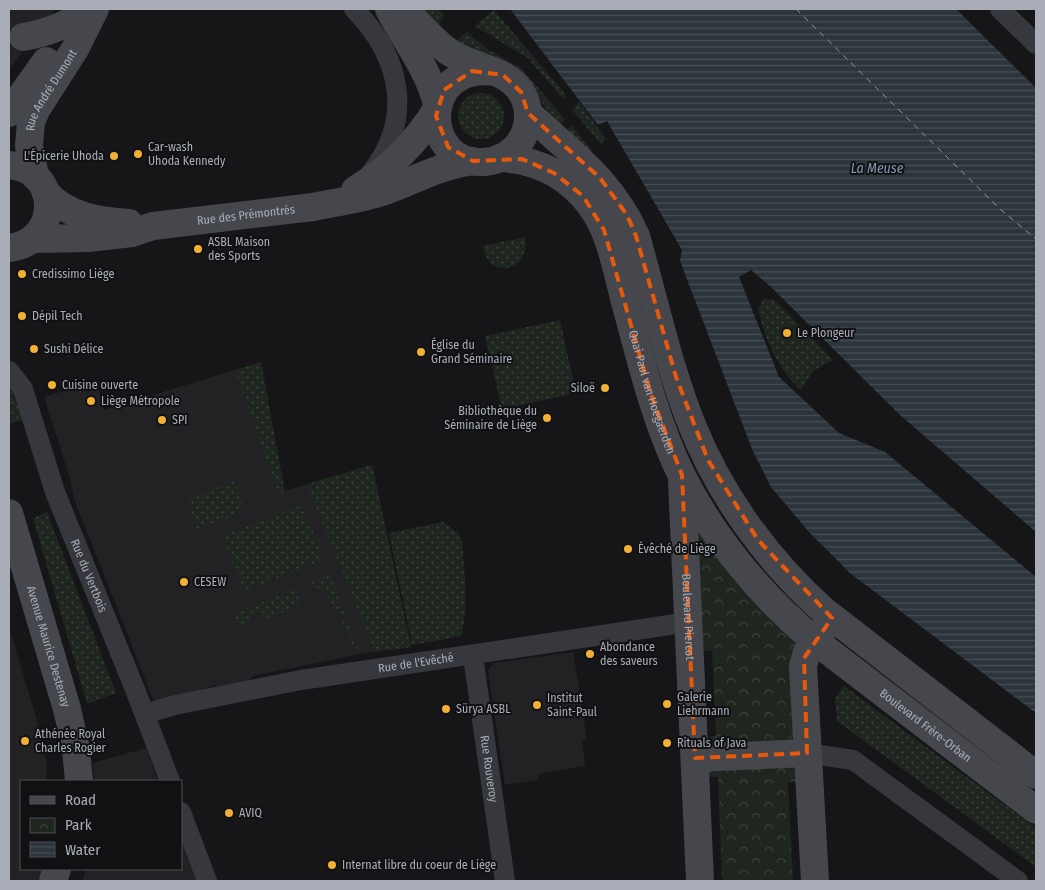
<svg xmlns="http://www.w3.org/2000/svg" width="1045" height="890" font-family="'Fira Sans Condensed',sans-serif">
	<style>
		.built { fill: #222225 }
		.grass { fill: url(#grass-dots) }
		.park { fill: url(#park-crowns) }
		.water { fill: url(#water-rules) }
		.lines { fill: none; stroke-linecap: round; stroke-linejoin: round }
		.ferry { stroke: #7f9bb3; stroke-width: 1; stroke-dasharray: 6 5; stroke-linecap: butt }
		.street { stroke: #37383d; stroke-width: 20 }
		.secondary { stroke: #45474d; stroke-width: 28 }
		.marked { fill: none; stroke: #e8590c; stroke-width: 4; stroke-dasharray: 10 6; stroke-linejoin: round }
		.poi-dot { fill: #f2b134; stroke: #111113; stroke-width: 2 }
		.labels { text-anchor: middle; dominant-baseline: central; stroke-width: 4; stroke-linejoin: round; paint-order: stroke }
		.street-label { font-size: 12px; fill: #a8adb8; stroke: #111113 }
		.poi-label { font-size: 12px; fill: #a8adb8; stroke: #111113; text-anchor: start }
		.water-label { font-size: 14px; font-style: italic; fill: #7f9bb3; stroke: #111113 }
	</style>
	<defs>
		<pattern id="grass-dots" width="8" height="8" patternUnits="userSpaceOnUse" patternTransform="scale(1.25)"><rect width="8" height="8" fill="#1e261f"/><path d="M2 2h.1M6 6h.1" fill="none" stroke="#3c433d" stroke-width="1.8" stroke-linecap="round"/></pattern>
		<pattern id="park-crowns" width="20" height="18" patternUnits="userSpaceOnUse" patternTransform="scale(1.25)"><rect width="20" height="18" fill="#1e261f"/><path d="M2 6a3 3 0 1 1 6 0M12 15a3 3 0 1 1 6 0" fill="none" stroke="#3c433d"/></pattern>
		<pattern id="water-rules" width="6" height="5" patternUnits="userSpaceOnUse" patternTransform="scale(1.25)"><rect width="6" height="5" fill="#2c353c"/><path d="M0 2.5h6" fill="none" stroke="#485056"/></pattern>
	</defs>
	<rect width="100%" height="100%" fill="#161618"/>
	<g class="built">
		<polygon points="9,9 55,9 9,69"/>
		<polygon points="261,362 284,491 372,465 411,647 360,654 253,676 243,687 218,691 215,685 171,701 155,704 74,499 70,478 44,397 96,381 104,410"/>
		<polygon points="9,627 36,717 47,764 46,781 21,781 21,869 42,869 41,881 9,881"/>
		<polygon points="573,652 587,739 582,740 585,766 539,774 538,780 505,785 488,671 494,663"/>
		<polygon points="146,748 158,781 94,781 93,763"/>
		<polygon points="181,842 196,881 83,881 86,869 181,869"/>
	</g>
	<g class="grass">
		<polygon points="418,9 437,9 444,15 437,28"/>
		<polygon points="494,10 566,95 564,100 528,58 475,26"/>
		<path d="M467,32L486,48L522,69L565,119L559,126C543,111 544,103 534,86C517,58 482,53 452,44Z"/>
		<circle cx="481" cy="116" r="23"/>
		<polygon points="579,102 606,139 601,144 572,110"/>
		<polygon points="571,125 592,150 589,152 566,132"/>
		<path d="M525,237C532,272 487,280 483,246Z"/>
		<path d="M764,298L775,300L833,360L813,371L801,390C778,370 764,338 758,308Z"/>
		<polygon points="560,320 576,393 502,409 485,336"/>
		<polygon points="261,362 285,492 278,493 235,370"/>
		<polygon points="9,385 24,420 9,423"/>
		<polygon points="372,465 411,647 375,652 307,484"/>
		<polygon points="235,481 245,511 197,529 186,499"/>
		<polygon points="302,505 324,560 244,591 222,536"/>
		<polygon points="47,512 116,693 87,704 33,518"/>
		<path d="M443,522L459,534L462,541C464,574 470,604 461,636L412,645L389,533Z"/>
		<path d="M330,575L360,654L356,655C345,630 335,592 308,583Z"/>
		<polygon points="296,589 300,606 266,619 262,612 255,611 249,616 249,626 239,629 233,613"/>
		<polygon points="844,686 1036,828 1036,867 837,721 835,698"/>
	</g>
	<g class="park">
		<polygon points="692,524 795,634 798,727 790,743 711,749 702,737 716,736 712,651 698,651"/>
		<polygon points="797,766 803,781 788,782 793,881 722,881 718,777 703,777 704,771"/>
	</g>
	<polygon class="water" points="510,9 956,9 1036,88 1036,532 900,415 771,287 751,270 739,277 779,377 839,433 885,452 1036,577 1036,713 851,574 809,532 771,487 752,449 680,261 682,250 607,121 598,125"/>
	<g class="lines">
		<polyline class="ferry" points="796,9 1000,209 1036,239"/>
		<g class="street">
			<path d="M354,9C400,56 415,117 371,173"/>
			<polyline points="1000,9 1036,44"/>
			<path id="s1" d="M9,371L23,389L55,492L136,692L170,781"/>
			<path id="s2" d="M473,656L505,881"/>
			<path id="s3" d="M145,714L175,705L301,680L689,622"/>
			<polyline points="807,753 853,760 1018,881"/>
			<polyline points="181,812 207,881"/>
		</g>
		<g class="secondary">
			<path d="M389,9C406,42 428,68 437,104"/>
			<path d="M401,9C421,22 434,45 456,56C479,69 510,70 523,95C531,110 529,129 520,142C512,154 498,161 484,162C421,166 418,61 496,72"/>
			<path d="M23,37C50,33 71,22 94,9"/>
			<polyline points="9,113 46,61"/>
			<path d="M528,113C571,153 612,181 636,236C654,299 668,365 692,425C720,495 767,560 823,610L1036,775"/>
			<path id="s4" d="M501,158C538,160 569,176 591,206C610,232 616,267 624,298C640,357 654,418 681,474C712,537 761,596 815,641L1036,810"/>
			<path d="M9,165C61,169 61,242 9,248"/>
			<path id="s5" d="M35,176L29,146L31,122L36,110L75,49L95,9"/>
			<path d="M355,190C390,168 415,144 437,109"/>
			<path d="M46,193C69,217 98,221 129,223"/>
			<path id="s6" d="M33,239L88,238L132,233L153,226L313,207C337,202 362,199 385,191C417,180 437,166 473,161"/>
			<path id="s7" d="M682,481L700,881"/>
			<path id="s8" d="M9,513L67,709L76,749L79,781"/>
			<polyline points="695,758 807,753"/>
			<polyline points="53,881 57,869"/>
			<polyline points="815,881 803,666 807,652 825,627"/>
		</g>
	</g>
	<path class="marked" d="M472,71L503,75L521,92L528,113L600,178L627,215L636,236L676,377L708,460L758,540L832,618L804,658L807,753L695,758L682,475L650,392L604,230L583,196L554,173L522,159L473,161L448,147L436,116L444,90Z"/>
	<g class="poi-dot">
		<circle cx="138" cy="154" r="5"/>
		<circle cx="114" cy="156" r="5"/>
		<circle cx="198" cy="249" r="5"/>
		<circle cx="22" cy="274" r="5"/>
		<circle cx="22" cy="316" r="5"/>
		<circle cx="787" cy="333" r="5"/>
		<circle cx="34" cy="349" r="5"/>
		<circle cx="421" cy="352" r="5"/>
		<circle cx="52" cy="385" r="5"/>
		<circle cx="605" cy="388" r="5"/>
		<circle cx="91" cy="401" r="5"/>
		<circle cx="547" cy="418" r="5"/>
		<circle cx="162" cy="420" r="5"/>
		<circle cx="628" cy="549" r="5"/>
		<circle cx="184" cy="582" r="5"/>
		<circle cx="590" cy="654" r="5"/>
		<circle cx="667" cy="704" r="5"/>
		<circle cx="537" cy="705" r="5"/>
		<circle cx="446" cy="709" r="5"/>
		<circle cx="25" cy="741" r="5"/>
		<circle cx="667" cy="743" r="5"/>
		<circle cx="229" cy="813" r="5"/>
		<circle cx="332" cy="865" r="5"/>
	</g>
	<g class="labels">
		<g class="street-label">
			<text stroke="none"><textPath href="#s5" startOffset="92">Rue André Dumont</textPath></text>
			<text stroke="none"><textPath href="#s6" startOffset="215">Rue des Prémontrés</textPath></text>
			<text stroke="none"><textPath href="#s4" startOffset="302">Quai Paul van Hoegaerden</textPath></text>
			<text stroke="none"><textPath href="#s1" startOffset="221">Rue du Vertbois</textPath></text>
			<text stroke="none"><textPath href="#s7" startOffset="136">Boulevard Piercot</textPath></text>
			<text stroke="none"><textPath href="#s8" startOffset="139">Avenue Maurice Destenay</textPath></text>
			<text stroke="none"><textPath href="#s3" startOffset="276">Rue de l'Evêché</textPath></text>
			<text stroke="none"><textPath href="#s4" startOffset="744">Boulevard Frère-Orban</textPath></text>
			<text stroke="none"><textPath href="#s2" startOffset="114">Rue Rouveroy</textPath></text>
		</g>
		<g class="poi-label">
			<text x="148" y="147">Car-wash<tspan x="148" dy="14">Uhoda Kennedy</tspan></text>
			<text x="104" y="156" text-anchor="end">L'Épicerie Uhoda</text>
			<text x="208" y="242">ASBL Maison<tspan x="208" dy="14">des Sports</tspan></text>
			<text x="32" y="274">Credissimo Liège</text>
			<text x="32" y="316">Dépil Tech</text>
			<text x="797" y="333">Le Plongeur</text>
			<text x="431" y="345">Église du<tspan x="431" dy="14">Grand Séminaire</tspan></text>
			<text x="44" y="349">Sushi Délice</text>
			<text x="62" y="385">Cuisine ouverte</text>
			<text x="595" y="388" text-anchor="end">Siloë</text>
			<text x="101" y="401">Liège Métropole</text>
			<text x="537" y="411" text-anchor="end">Bibliothèque du<tspan x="537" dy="14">Séminaire de Liège</tspan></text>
			<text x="172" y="420">SPI</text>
			<text x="638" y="549">Évêché de Liège</text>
			<text x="194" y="582">CESEW</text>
			<text x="600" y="647">Abondance<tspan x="600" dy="14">des saveurs</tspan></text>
			<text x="677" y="697">Galerie<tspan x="677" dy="14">Liehrmann</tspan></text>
			<text x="547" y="698">Institut<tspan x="547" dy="14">Saint-Paul</tspan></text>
			<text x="456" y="709">Sürya ASBL</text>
			<text x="35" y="734">Athénée Royal<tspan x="35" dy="14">Charles Rogier</tspan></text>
			<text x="677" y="743">Rituals of Java</text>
			<text x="239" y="813">AVIQ</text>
			<text x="342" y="865">Internat libre du coeur de Liège</text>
		</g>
		<g class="water-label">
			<text x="877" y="168">La Meuse</text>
		</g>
	</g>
	<rect width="1045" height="890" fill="none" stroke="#a8adb8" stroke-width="20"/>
	<rect x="20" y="780" width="162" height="90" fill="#111113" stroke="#4d4f55"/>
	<rect x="30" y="796" width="25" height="8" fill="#45474d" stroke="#4d4f55"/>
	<text x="65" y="805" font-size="15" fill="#a8adb8">Road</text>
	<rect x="30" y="818" width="25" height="15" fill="url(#park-crowns)" stroke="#4d4f55"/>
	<text x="65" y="830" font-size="15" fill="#a8adb8">Park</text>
	<rect x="30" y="842" width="25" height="15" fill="url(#water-rules)" stroke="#4d4f55"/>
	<text x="65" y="855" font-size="15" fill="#a8adb8">Water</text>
</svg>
